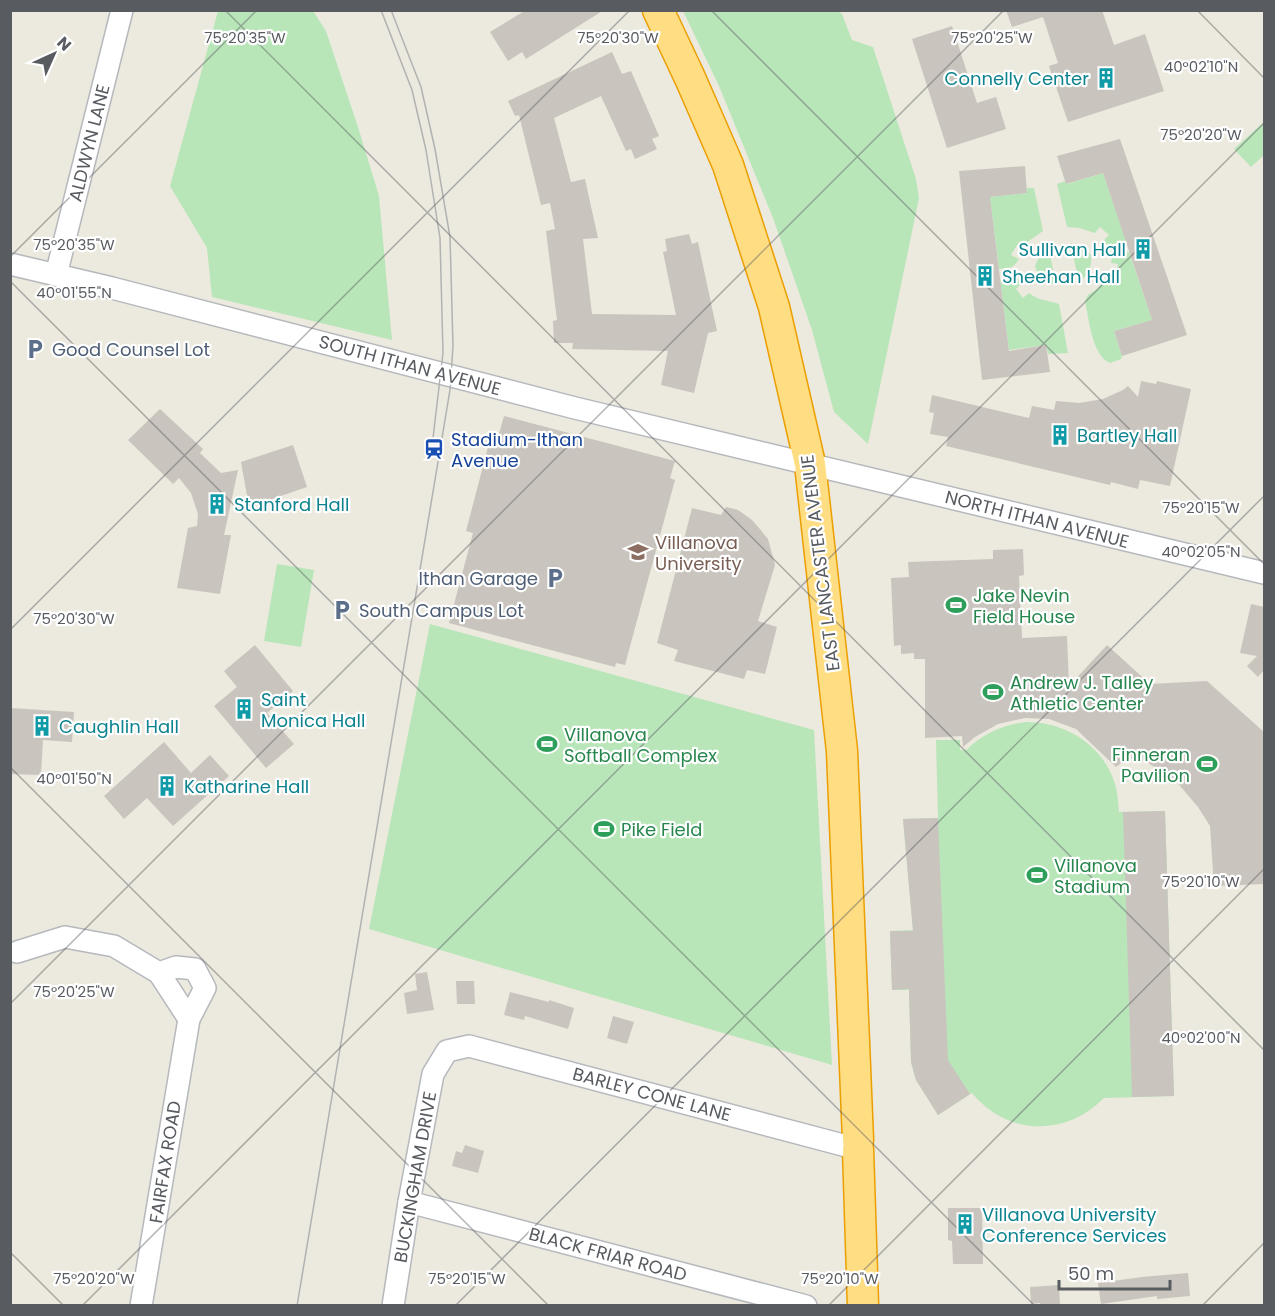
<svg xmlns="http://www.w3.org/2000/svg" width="1275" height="1316" font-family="Poppins,sans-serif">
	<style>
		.green { fill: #b9e6b9 }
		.building { fill: #c9c5be }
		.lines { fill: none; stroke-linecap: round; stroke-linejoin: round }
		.minor-casing { stroke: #b5b8bd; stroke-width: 24 }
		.highway-casing { stroke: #eb9f00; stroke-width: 33 }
		.minor { stroke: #fff; stroke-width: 21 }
		.highway { stroke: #ffde83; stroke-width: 30 }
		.tram { stroke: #b1b2b2; stroke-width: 1.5 }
		.ticks { fill: none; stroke: #585c61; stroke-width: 1.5; stroke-opacity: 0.45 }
		.labels { text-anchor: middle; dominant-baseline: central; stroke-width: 4.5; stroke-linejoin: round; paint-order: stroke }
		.culture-label { font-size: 18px; fill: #0d838f; stroke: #fff; text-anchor: start }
		.street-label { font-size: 18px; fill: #585c61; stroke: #fff }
		.service-label { font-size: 18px; fill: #4e5e75; stroke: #fff; text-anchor: start }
		.transit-label { font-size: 18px; fill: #164399; stroke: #fff; text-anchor: start }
		.education-label { font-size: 18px; fill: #785e54; stroke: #fff; text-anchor: start }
		.leisure-label { font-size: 18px; fill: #27864d; stroke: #fff; text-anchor: start }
		.ticks-label { font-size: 15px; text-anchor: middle; fill: #585c61; stroke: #fff; stroke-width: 4.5; stroke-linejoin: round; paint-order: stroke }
	</style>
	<rect width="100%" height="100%" fill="#ece9de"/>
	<g class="green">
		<polygon points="218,11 313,11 326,31 358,127 379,196 392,340 212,297 207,248 170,186"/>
		<polygon points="683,11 838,11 842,14 852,40 873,47 916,179 919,198 868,444 834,412 812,330 773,218 719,86"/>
		<polygon points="1264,122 1264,155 1251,167 1234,149"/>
		<polygon points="1103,173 1126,241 1108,248 1104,240 1109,235 1100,227 1095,233 1079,228 1067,227 1057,184 1065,181 1067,184"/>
		<path d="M1027,188H1034L1043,231L1030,240L1023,247L1017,245L1011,255L1019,259C1013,269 1010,268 999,269L990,197L1027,193Z"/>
		<path d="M1070,243L1082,246L1091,255C1092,267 1089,275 1079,281Z"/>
		<path d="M1049,249L1056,285C1045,283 1038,277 1035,266L1039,257Z"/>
		<path d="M1129,252L1152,320L1114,331L1122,356L1121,359L1110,363C1092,356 1089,319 1085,301L1088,295L1097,289L1109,274L1115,275L1118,264L1111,263L1112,256Z"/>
		<path d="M1014,277L1021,280L1022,283L1016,289L1023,298L1029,293C1038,301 1048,300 1059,304L1068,353L1048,354L1046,345L1009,350L1000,279Z"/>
		<polygon points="277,564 314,570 301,647 264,641"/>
		<polygon points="430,624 814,730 832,1065 369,929"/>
		<path d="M1026,722C1066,722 1103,745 1115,784C1118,793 1118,803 1119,812L1165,811L1174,1096L1104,1098C1066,1137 1007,1136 972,1093L938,1115L916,1080L911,1062L909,990H892L890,931L913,930L903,819L938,818L936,740H960V750H966C984,733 1002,725 1026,722Z"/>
	</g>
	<g class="building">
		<polygon points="526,10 604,10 526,59 522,52 508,61 490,32"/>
		<polygon points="1006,10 1102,10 1114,45 1145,34 1164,91 1068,122 1049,66 1058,63 1043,17 1012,27"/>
		<polygon points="952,26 977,103 996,97 1006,129 947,148 912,39"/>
		<polygon points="612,52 622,74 631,71 659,136 652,139 657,149 635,159 631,149 626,151 601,96 554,118 571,182 585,179 598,238 583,239 592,314 676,315 663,252 667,251 665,239 689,234 692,244 698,242 717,331 708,333 694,393 661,385 668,351 572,349 573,343 554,343 553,321 557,320 546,231 555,229 550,203 541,205 519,115 515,116 508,101"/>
		<polygon points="1120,139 1187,335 1122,356 1114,331 1152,320 1103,173 1066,184 1057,156"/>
		<polygon points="1025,166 1027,193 990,197 1009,351 1046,345 1050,372 982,380 959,171"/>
		<polygon points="1141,381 1156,384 1157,381 1191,389 1170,486 1140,480 1138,489 1111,482 1110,485 946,446 948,437 930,434 934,413 929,412 932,395 1029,418 1032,406 1054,410 1056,401 1079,403 1103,399 1123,390 1128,386 1138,397"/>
		<polygon points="160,409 203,449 200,453 221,473 238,470 224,535 231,535 220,594 177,588 188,528 197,526 198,514 191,493 179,478 173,484 128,440"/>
		<polygon points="504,416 675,461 670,478 675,480 625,665 616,663 615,667 449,623 473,533 466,531 492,432 499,434"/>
		<polygon points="293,445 307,487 249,507 241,462"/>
		<polygon points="726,507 738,510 752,520 759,528 768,539 775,565 758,621 777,627 765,674 747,670 744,679 674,661 678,650 657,643 692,508 721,515"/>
		<polygon points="1023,549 1024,575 1019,576 1022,638 1067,636 1069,686 1107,645 1150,684 1207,681 1264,732 1264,884 1214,886 1210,826 1198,807 1175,780 1145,761 1128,758 1116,767 1076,729 1049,719 1025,718 998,724 975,737 963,747 962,736 925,738 925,659 914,659 914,653 901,654 901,645 894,646 891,578 909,577 908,562 993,559 993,550"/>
		<polygon points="1251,604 1264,607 1264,670 1258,677 1247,666 1257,656 1240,653"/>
		<polygon points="255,645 293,691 267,713 294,744 266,768 214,706 237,687 224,671"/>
		<polygon points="10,708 74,712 72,742 43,740 41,775 10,774"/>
		<polygon points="164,742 191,773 210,755 229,776 173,826 147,798 124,819 104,796"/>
		<polygon points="1165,811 1174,1096 1132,1097 1123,812"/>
		<polygon points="938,818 948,1060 970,1094 938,1115 916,1080 911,1062 909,989 892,990 890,931 913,931 903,819"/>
		<polygon points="427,972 434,1010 407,1014 404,993 417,990 415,974"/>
		<polygon points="456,981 474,981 475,1004 457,1004"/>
		<polygon points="510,992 549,1002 549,1000 574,1008 568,1029 525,1016 524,1020 504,1015"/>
		<polygon points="613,1016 634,1022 627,1044 607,1038"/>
		<polygon points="465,1145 484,1151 478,1173 452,1166 456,1151 462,1153"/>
		<polygon points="948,1208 982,1208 983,1264 953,1264 952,1241 948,1240"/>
		<polygon points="1188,1273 1190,1296 1157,1299 1157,1296 1101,1304 1098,1283 1142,1277"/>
		<polygon points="1059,1285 1060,1305 1040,1305 1040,1303 1031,1304 1030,1287"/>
	</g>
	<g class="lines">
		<g class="minor-casing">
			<g id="minor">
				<polyline points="10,264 112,288 575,408 1264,573"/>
				<polyline points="56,275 122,10"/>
				<polyline points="17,952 65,937 114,946 159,973 189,1019"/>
				<polyline points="409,1202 806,1306"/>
				<polyline points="141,1306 189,1019 205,988 195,969 176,967 159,973"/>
				<polyline points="393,1306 409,1202 433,1074 447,1051 469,1046 858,1149"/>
			</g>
		</g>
		<g class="highway-casing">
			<g id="highway">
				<polyline points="658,10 690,78 728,165 774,307 810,464 842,751 858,1140"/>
				<polyline points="858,1149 863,1306"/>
			</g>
		</g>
		<use href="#minor" class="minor"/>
		<use href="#highway" class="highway"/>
		<g class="tram">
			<polyline points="381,10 412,90 426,150 440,238 443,353 433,438"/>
			<polyline points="297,1306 450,390 453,346 450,237 435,149 421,87 391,10"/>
		</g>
	</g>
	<path class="ticks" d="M225,10L1264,1050M711,10L1264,564M1197,10L1264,78M10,257L257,10M10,281L1035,1306M10,630L630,10M10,767L549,1306M10,1004L1004,10M10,1252L64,1306M82,1306L1264,123M455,1306L1264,496M828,1306L1264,869M1202,1306L1264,1243"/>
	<defs>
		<g id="building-bare" transform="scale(1.62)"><path d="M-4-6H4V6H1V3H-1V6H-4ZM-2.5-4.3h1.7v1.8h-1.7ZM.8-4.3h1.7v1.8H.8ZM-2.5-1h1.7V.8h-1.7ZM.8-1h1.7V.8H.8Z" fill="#0f9aa8" stroke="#fff" stroke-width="2.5" paint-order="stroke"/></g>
		<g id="parking-bare" transform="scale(1.62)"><path d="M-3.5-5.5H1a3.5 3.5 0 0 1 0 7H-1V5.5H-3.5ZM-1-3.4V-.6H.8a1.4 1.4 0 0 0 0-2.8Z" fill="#5c6f8a" stroke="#fff" stroke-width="2.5" paint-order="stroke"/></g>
		<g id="station-bare" transform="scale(1.62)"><path d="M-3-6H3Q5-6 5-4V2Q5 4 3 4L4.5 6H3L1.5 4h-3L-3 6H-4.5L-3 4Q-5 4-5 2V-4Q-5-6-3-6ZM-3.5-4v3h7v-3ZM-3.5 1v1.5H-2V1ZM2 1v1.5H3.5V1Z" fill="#1a4fb4" stroke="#fff" stroke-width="2.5" paint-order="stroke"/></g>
		<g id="university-bare" transform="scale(1.62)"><path d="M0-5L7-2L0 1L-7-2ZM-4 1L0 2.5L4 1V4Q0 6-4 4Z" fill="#8d6e63" stroke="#fff" stroke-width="2.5" paint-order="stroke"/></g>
		<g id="stadium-bare" transform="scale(1.62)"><path d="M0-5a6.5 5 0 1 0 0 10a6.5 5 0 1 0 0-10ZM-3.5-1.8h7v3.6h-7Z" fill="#2e9e5b" stroke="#fff" stroke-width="2.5" paint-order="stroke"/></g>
	</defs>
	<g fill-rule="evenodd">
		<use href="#building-bare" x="1106" y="78"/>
		<use href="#building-bare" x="1143" y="249"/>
		<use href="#building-bare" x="985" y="276"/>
		<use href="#parking-bare" x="35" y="349"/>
		<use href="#building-bare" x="1060" y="435"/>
		<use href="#station-bare" x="434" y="449"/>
		<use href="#building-bare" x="217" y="504"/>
		<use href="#university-bare" x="638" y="552"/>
		<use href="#parking-bare" x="555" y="578"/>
		<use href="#stadium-bare" x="956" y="605"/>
		<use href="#parking-bare" x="342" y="610"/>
		<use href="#stadium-bare" x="993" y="692"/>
		<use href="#building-bare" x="244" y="709"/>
		<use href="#building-bare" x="42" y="726"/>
		<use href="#stadium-bare" x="547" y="744"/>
		<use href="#stadium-bare" x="1207" y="764"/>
		<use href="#building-bare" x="167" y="786"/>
		<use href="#stadium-bare" x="604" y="829"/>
		<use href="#stadium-bare" x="1037" y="875"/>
		<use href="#building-bare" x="965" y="1224"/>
	</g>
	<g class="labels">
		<g class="culture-label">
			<text x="1089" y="78" text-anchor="end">Connelly Center</text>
			<text x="1126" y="249" text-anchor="end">Sullivan Hall</text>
			<text x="1002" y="276">Sheehan Hall</text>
			<text x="1077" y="435">Bartley Hall</text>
			<text x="234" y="504">Stanford Hall</text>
			<text x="261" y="699">Saint<tspan x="261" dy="21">Monica Hall</tspan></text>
			<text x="59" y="726">Caughlin Hall</text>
			<text x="184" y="786">Katharine Hall</text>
			<text x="982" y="1214">Villanova University<tspan x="982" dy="21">Conference Services</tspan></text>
		</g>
		<g class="street-label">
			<text transform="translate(89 143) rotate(-76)">ALDWYN LANE</text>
			<text transform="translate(410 365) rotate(15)">SOUTH ITHAN AVENUE</text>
			<text transform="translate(1037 519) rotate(14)">NORTH ITHAN AVENUE</text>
			<text transform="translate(820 563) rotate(-97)">EAST LANCASTER AVENUE</text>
			<text transform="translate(652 1094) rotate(15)">BARLEY CONE LANE</text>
			<text transform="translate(165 1162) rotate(-81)">FAIRFAX ROAD</text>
			<text transform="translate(415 1177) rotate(-80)">BUCKINGHAM DRIVE</text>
			<text transform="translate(608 1254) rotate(15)">BLACK FRIAR ROAD</text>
		</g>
		<g class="service-label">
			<text x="52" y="349">Good Counsel Lot</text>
			<text x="538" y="578" text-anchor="end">Ithan Garage</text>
			<text x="359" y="610">South Campus Lot</text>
		</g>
		<g class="transit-label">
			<text x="451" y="439">Stadium-Ithan<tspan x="451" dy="21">Avenue</tspan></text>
		</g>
		<g class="education-label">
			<text x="655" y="542">Villanova<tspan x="655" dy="21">University</tspan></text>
		</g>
		<g class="leisure-label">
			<text x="973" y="595">Jake Nevin<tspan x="973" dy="21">Field House</tspan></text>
			<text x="1010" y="682">Andrew J. Talley<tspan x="1010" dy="21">Athletic Center</tspan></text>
			<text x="564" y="734">Villanova<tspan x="564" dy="21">Softball Complex</tspan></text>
			<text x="1190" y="754" text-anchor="end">Finneran<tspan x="1190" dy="21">Pavilion</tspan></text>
			<text x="621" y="829">Pike Field</text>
			<text x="1054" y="865">Villanova<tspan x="1054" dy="21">Stadium</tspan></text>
		</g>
	</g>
	<g class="ticks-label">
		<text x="245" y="43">75°20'35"W</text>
		<text x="618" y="43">75°20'30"W</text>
		<text x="992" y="43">75°20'25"W</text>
		<text x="1201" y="72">40°02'10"N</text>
		<text x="1201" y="140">75°20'20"W</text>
		<text x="74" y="250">75°20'35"W</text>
		<text x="74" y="298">40°01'55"N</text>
		<text x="1201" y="513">75°20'15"W</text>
		<text x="1201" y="557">40°02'05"N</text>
		<text x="74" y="624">75°20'30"W</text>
		<text x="74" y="784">40°01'50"N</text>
		<text x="1201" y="887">75°20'10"W</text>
		<text x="74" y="997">75°20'25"W</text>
		<text x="1201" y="1043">40°02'00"N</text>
		<text x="467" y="1284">75°20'15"W</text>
		<text x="840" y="1284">75°20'10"W</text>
		<text x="94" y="1284">75°20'20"W</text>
	</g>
	<rect width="1275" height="1316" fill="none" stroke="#585c61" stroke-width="24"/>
	<g transform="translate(54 54) rotate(45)" stroke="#ffffff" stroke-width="4.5" paint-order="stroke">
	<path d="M0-4.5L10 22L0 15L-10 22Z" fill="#585c61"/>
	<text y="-9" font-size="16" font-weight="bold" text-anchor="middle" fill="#585c61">N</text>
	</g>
	<path d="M1059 1280v9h111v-9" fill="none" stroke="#585c61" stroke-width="3"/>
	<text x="1068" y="1280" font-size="18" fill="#585c61" stroke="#ffffff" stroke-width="4.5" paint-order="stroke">50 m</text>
</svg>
